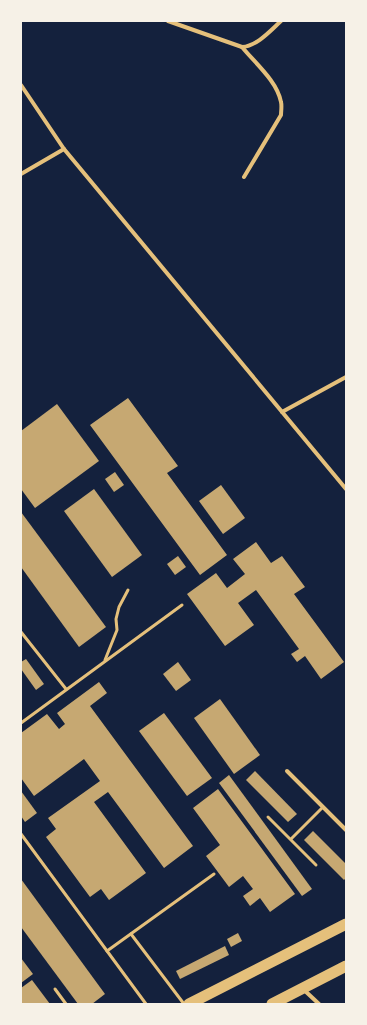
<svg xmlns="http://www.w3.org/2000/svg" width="367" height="1025" font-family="Jost,sans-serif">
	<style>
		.building { fill: #c6a872 }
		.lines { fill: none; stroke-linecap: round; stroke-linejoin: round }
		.service { stroke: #e5c07b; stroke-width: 3 }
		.minor { stroke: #e5c07b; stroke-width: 4 }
		.trunk { stroke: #e5c07b; stroke-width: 11 }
	</style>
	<rect width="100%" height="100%" fill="#14213d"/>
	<g class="building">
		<polygon points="128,398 178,466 167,473 227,555 200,575 90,425"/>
		<polygon points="57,404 99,461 35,508 21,489 21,431"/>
		<polygon points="115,472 124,485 114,492 105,479"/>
		<polygon points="221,485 245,518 223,534 199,501"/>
		<polygon points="94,489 142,555 112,577 64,511"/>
		<polygon points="21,512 106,627 79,647 21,567"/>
		<polygon points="256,542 271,563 282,556 305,587 294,594 344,662 321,679 305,656 297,662 291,654 299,649 256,590 238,603 254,625 225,646 187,594 216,573 227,588 245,574 233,559"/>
		<polygon points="178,556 186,567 175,575 167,564"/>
		<polygon points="26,659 44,684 36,690 21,669 21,662"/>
		<polygon points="178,662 191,680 176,691 163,674"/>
		<polygon points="99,682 107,693 90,706 193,846 164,868 108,792 94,802 146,873 109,900 101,889 90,897 46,837 56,829 48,818 100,781 84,759 34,796 21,778 21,733 47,714 59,729 65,724 57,713"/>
		<polygon points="220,699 260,755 234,774 194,718"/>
		<polygon points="164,713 212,778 187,796 139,731"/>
		<polygon points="255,771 297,814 288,822 246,780"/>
		<polygon points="229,775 312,889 302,896 219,783"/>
		<polygon points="218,789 295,894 270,912 260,898 250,906 243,896 253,889 243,876 229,887 206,856 220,845 193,808"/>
		<polygon points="21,791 37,813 25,822 21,816"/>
		<polygon points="313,831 346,864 346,878 344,880 304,840"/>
		<polygon points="21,879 105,994 92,1004 78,1004 21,927"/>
		<polygon points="238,933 242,941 231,947 227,939"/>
		<polygon points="225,946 229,955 180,979 176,971"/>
		<polygon points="21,958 33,974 21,983"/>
		<polygon points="32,980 50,1004 21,1004 21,988"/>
	</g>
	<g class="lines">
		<g class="service">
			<polyline points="21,632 66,689"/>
			<polyline points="105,660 117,630 116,619 119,607 128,590"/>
			<polyline points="21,723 182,605"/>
			<polyline points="268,817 316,865"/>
			<polyline points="21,834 146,1004"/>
			<polyline points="291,839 323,807"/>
			<polyline points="131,934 184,1004"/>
			<polyline points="107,951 214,874"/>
			<polyline points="55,989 66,1004"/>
		</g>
		<g class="minor">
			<path d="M168,21L242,47C257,46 270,31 281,21"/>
			<path d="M242,47C255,63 277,81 281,102C282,106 281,111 281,115L244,177"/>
			<polyline points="21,85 64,149 346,489"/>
			<polyline points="21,174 64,149"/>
			<polyline points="282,412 346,377"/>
			<polyline points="287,771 346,830"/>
			<polyline points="303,989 319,1004"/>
		</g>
		<g class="trunk">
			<polyline points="189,1004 346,924"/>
			<polyline points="272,1004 346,966"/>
		</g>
	</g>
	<rect width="367" height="1025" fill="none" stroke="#f6f1e7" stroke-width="44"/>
</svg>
